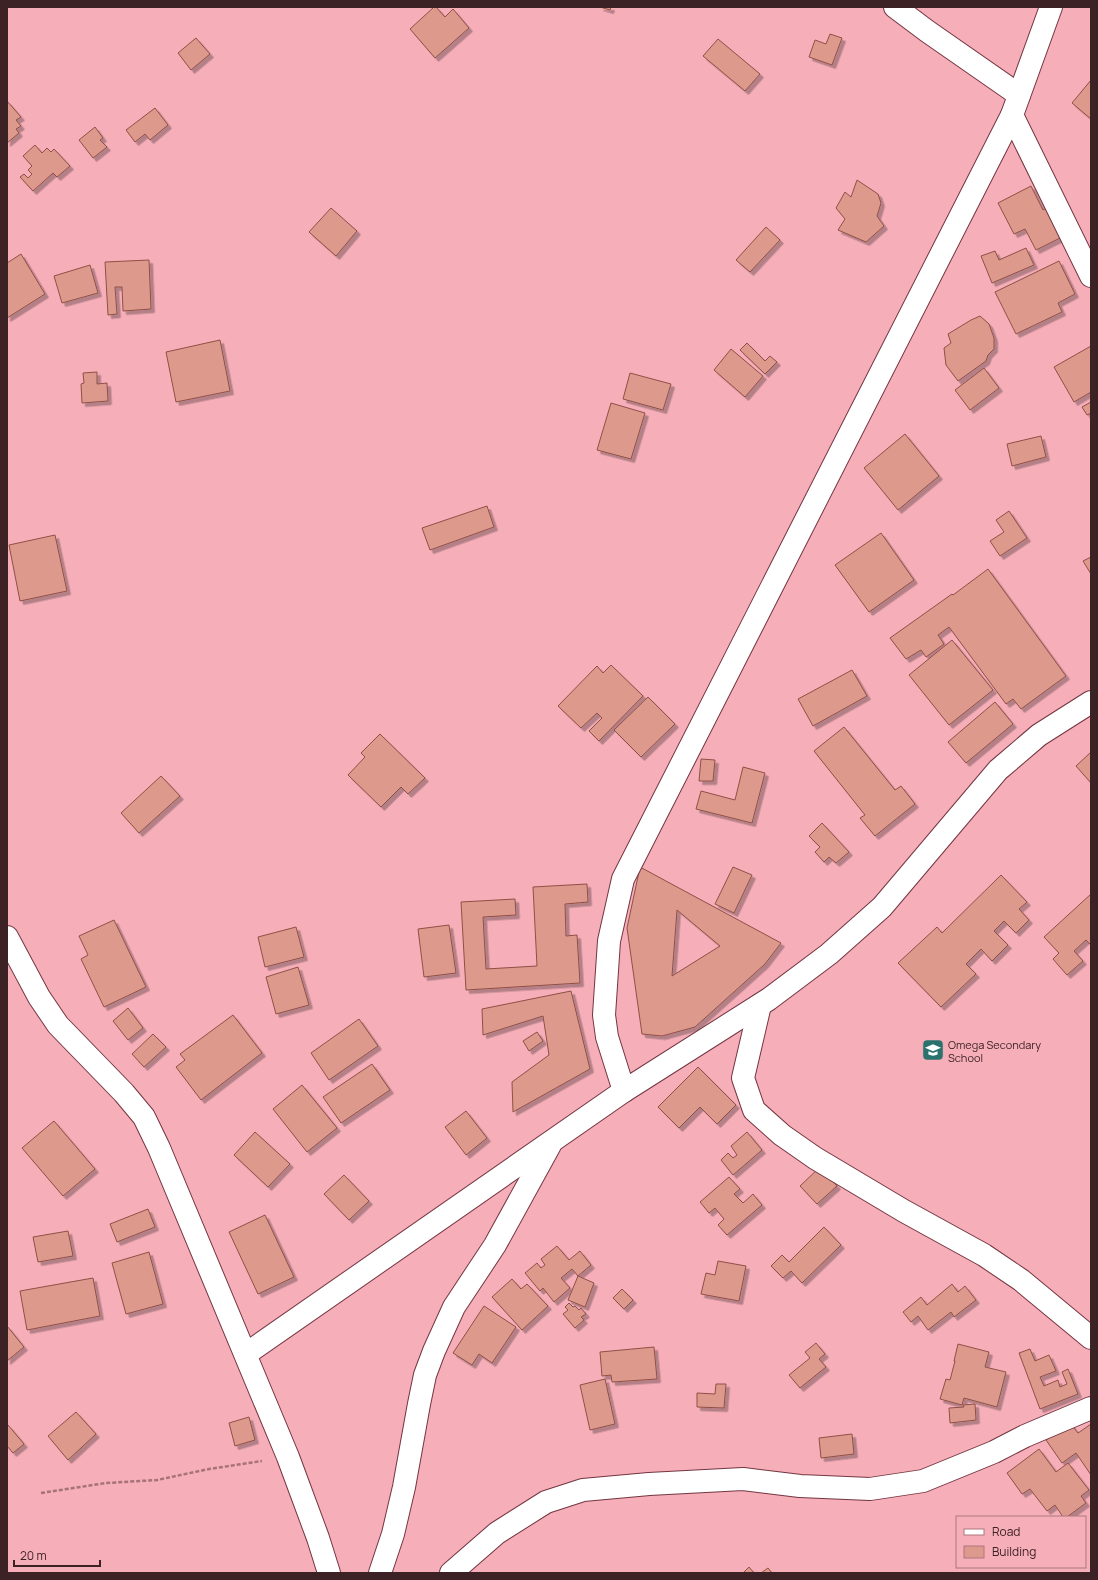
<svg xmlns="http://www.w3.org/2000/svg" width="1098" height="1580" font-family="Manrope,sans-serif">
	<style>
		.building { fill: #de998d; stroke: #8e5046; fill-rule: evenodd; filter: url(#shadow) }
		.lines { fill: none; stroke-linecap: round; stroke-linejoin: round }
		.minor-casing { stroke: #733641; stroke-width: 24 }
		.tertiary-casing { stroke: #733641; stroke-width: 24 }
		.path { stroke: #a77279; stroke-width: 2.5; stroke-dasharray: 4 2; stroke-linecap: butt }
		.minor { stroke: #fff; stroke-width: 22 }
		.tertiary { stroke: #fff; stroke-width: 22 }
		.labels { text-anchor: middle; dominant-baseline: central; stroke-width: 4; stroke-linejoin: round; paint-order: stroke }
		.poi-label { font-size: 11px; fill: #3c2125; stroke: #f6aeb8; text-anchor: start }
	</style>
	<defs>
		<filter id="shadow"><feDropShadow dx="3.5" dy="3.5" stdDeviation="0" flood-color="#0004"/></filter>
	</defs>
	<rect width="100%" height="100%" fill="#f6aeb8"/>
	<g class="building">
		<polygon points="434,7 436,7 445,17 453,9 469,28 435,58 410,29"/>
		<polygon points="600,7 611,7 610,10"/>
		<polygon points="830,34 842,38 832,65 809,57 815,40 826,44"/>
		<polygon points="196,38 210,54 191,70 178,53"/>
		<polygon points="718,39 760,74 745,91 703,56"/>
		<polygon points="1091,80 1091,119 1072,103"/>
		<polygon points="7,101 21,117 16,120 21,126 16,129 19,133 7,143"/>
		<polygon points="155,108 168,125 150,140 145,134 135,142 126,130"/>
		<polygon points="95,127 103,138 100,140 107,147 93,158 79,140"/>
		<polygon points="35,145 42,153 47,148 51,152 54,149 70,166 57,177 53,173 33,191 20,177 24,174 28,178 32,174 28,170 32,166 23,156"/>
		<polygon points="857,180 878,194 881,203 877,216 884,226 866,242 838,230 845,219 836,208 845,192 851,197"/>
		<polygon points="1031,186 1043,210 1047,208 1062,237 1036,250 1025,229 1014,234 998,203"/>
		<polygon points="331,208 357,231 336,256 309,232"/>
		<polygon points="766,227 780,240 750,272 736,260"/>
		<polygon points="1026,248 1034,265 992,283 981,256 995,251 999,260"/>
		<polygon points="21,254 45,294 7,318 7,263"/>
		<polygon points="149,260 151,309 123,311 122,287 115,287 117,314 108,315 105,262"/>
		<polygon points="1059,261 1075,294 1058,303 1062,312 1016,334 995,292"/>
		<polygon points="90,265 98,293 62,303 54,276"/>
		<polygon points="980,316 989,324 994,338 994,349 988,355 986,361 958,381 946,365 944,348 951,343 948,334 971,320"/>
		<polygon points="220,340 230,391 176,402 166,352"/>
		<polygon points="747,343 765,361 770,356 777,362 765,374 740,350"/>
		<polygon points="1091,346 1091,392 1074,402 1054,367"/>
		<polygon points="731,349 763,376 745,397 714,370"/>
		<polygon points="984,368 999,388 970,410 955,390"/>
		<polygon points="97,372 97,384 107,383 108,401 82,403 81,384 84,383 83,373"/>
		<polygon points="630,373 671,384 663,410 623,399"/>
		<polygon points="1091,402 1091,413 1087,415 1082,407"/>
		<polygon points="611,403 645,413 631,459 597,450"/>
		<polygon points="905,434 939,476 898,510 864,468"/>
		<polygon points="1041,436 1046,457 1012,466 1007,444"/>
		<polygon points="487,506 494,527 430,550 422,528"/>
		<polygon points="1009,511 1027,538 1000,556 990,541 1004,532 996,520"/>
		<polygon points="881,533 914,580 869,612 835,565"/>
		<polygon points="55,535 67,591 20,601 9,545"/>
		<polygon points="1091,557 1091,574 1083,561"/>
		<polygon points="988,569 1066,676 1021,709 1013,699 1006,704 949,627 938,635 944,644 926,657 921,650 906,659 890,638 952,594 953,595"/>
		<polygon points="952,640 993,690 949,725 909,675"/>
		<polygon points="611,665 643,696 599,741 589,731 602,718 597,713 581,728 558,706 597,666 603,673"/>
		<polygon points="852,670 867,696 813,726 798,699"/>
		<polygon points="648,697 675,724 641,757 614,730"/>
		<polygon points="995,702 1013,724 966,763 948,742"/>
		<polygon points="844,727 895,790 901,786 915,804 875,836 860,818 865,815 814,751"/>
		<polygon points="380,734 425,778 408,794 401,787 381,807 348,775 365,757 361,753"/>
		<polygon points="1091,752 1091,783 1076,766"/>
		<polygon points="701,759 715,760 713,781 699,781"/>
		<polygon points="743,767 765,773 752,823 696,809 701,791 735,800"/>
		<polygon points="161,776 180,796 139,833 121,813"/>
		<polygon points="822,823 849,852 836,863 829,857 824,862 815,852 820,847 809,836"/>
		<path d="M640,867L781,943L765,964L695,1027L662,1036L642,1034L627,928ZM677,910L720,946L672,976Z"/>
		<polygon points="733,867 752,875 734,913 715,904"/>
		<polygon points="1001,875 1027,902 1019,909 1029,920 1016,933 1004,921 994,931 1008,945 992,961 981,949 966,964 976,974 941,1007 898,963 937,927 942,933"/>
		<polygon points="587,884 588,902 565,904 566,936 577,935 580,983 466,990 461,902 515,899 516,915 483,917 486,969 537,966 533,887"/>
		<polygon points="1091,894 1091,945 1086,940 1074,951 1083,961 1067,975 1053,959 1059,953 1044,937"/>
		<polygon points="114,920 146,987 104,1007 81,959 88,955 79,936"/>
		<polygon points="449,925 456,973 424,977 418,929"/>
		<polygon points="296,927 304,957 265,967 258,937"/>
		<polygon points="298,967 309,1005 276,1014 266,977"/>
		<polygon points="571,991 590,1069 513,1112 512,1082 549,1055 543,1016 483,1035 482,1009"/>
		<polygon points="128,1008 143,1028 128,1040 113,1021"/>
		<polygon points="233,1015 262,1053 201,1100 176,1067 185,1060 180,1054"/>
		<polygon points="359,1019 378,1046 329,1080 311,1053"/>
		<polygon points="537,1032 543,1041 529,1051 523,1041"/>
		<polygon points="153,1034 166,1047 144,1067 132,1054"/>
		<polygon points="372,1064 390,1090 341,1123 323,1097"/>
		<polygon points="698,1067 736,1105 717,1124 700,1107 679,1128 658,1107"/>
		<polygon points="302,1085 337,1128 307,1152 273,1109"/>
		<polygon points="466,1111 487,1138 466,1155 445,1127"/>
		<polygon points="54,1121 95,1169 63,1196 22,1148"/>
		<polygon points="255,1132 290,1164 268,1187 234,1155"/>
		<polygon points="747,1132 762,1150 733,1175 721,1160 728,1153 733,1158 737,1155 731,1146"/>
		<polygon points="820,1167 837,1186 817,1204 800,1186"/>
		<polygon points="344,1175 369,1201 349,1220 324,1194"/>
		<polygon points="729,1177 740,1189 734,1194 743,1203 753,1194 762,1205 727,1235 718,1225 724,1219 715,1208 709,1213 700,1202"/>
		<polygon points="148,1209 155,1227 117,1242 110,1224"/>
		<polygon points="265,1215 294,1277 258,1294 229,1232"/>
		<polygon points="824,1227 841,1245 802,1283 791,1271 783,1278 771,1266 782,1255 789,1262"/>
		<polygon points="68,1231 73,1256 38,1262 33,1237"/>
		<polygon points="557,1246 569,1260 580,1251 591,1265 578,1276 572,1269 561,1278 570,1288 554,1302 543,1288 540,1291 525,1273 537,1263 541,1268 545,1265 541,1259"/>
		<polygon points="149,1252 163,1304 126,1314 112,1263"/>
		<polygon points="718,1261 746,1266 739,1301 701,1294 706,1273 715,1275"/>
		<polygon points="578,1276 594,1283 585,1307 568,1300"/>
		<polygon points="93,1278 100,1316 27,1330 20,1291"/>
		<polygon points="512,1279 521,1289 527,1284 548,1306 522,1330 492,1297"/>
		<polygon points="952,1284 958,1292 965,1286 976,1300 954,1317 951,1312 928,1330 918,1316 911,1322 903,1312 921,1297 927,1305"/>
		<polygon points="622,1289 633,1300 624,1309 613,1298"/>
		<polygon points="569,1303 573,1307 575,1306 579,1310 581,1308 586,1314 581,1317 584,1320 575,1328 563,1314 568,1310 565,1307"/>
		<polygon points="484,1306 516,1327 492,1363 479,1354 472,1365 453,1353"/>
		<polygon points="7,1326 24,1347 7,1361"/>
		<polygon points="816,1343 825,1354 819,1359 826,1367 800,1388 789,1375 810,1358 805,1352"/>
		<polygon points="958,1344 989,1352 985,1367 1006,1372 997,1407 964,1398 962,1405 940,1399 946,1379 950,1380 955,1361 954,1361"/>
		<polygon points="654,1347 657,1379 612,1382 611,1375 602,1376 600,1352"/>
		<polygon points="1030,1349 1035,1361 1049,1355 1056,1371 1040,1377 1044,1386 1058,1380 1060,1387 1067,1384 1062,1372 1068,1369 1078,1394 1040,1409 1019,1353"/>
		<polygon points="605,1379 615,1424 590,1430 580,1385"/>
		<polygon points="716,1384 726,1384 724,1408 697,1407 697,1393 715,1394"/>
		<polygon points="975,1404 976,1420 950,1423 949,1408 964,1407 963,1405"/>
		<polygon points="76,1412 96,1434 68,1460 48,1436"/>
		<polygon points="249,1417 255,1440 235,1446 229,1423"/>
		<polygon points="1070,1423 1078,1433 1091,1424 1091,1475 1076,1453 1062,1463 1046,1440"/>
		<polygon points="8,1425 24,1444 13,1453 7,1446 7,1427"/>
		<polygon points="852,1434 854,1454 821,1458 819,1438"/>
		<polygon points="1039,1449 1056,1472 1068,1463 1089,1490 1081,1496 1086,1503 1067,1517 1063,1517 1055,1505 1047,1511 1030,1489 1022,1494 1007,1473"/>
		<polygon points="749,1567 754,1573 743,1573"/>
		<polygon points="768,1568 772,1573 761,1573"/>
	</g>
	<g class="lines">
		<g class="minor-casing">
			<g id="minor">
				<polyline points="895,7 927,31 1019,95"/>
				<polyline points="1012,115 1091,276"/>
				<polyline points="760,1005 743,1078 754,1110 782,1135 815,1158 904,1211 984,1255 1021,1280 1091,1338"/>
				<polyline points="624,1091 607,1037 604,1015 609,941 623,879 1012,115 1051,7"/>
				<polyline points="246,1354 624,1091 769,999 829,954 882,907 998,770 1039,735 1091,702"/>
				<polyline points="380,1573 393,1534 404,1487 419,1404 425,1375 434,1351 454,1307 495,1245 550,1145"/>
				<polyline points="451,1573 497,1533 546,1502 583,1490 649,1484 743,1479 800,1486 870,1489 923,1481 994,1452 1025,1436 1091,1408"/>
			</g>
		</g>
		<g class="tertiary-casing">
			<polyline id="tertiary" points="7,937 39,997 58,1025 124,1093 144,1117 159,1148 288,1457 318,1538 329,1573"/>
		</g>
		<polyline class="path" points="41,1493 106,1483 157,1480 209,1469 262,1461"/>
		<use href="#minor" class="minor"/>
		<use href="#tertiary" class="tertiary"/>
	</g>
	<defs>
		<g id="school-square" transform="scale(1.15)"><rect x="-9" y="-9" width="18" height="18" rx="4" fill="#29726e" stroke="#f6aeb8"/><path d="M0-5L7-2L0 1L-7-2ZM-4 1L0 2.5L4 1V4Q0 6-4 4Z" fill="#fff"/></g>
	</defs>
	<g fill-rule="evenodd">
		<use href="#school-square" x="933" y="1050"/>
	</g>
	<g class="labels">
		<g class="poi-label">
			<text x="948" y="1044">Omega Secondary<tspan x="948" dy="13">School</tspan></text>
		</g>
	</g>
	<rect width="1098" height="1580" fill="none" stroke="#3c2125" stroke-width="16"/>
	<rect x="956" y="1516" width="130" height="52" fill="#f6aeb8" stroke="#ac767d"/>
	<rect x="964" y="1529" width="20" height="6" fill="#ffffff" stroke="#ac767d"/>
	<text x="992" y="1536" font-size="12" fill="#3c2125">Road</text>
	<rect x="964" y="1546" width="20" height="12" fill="#de998d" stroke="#ac767d"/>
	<text x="992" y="1556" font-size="12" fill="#3c2125">Building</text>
	<path d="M14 1560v6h86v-6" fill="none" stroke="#3c2125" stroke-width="2"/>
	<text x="20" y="1560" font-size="12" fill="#3c2125" stroke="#f6aeb8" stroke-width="3" paint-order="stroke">20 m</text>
</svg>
